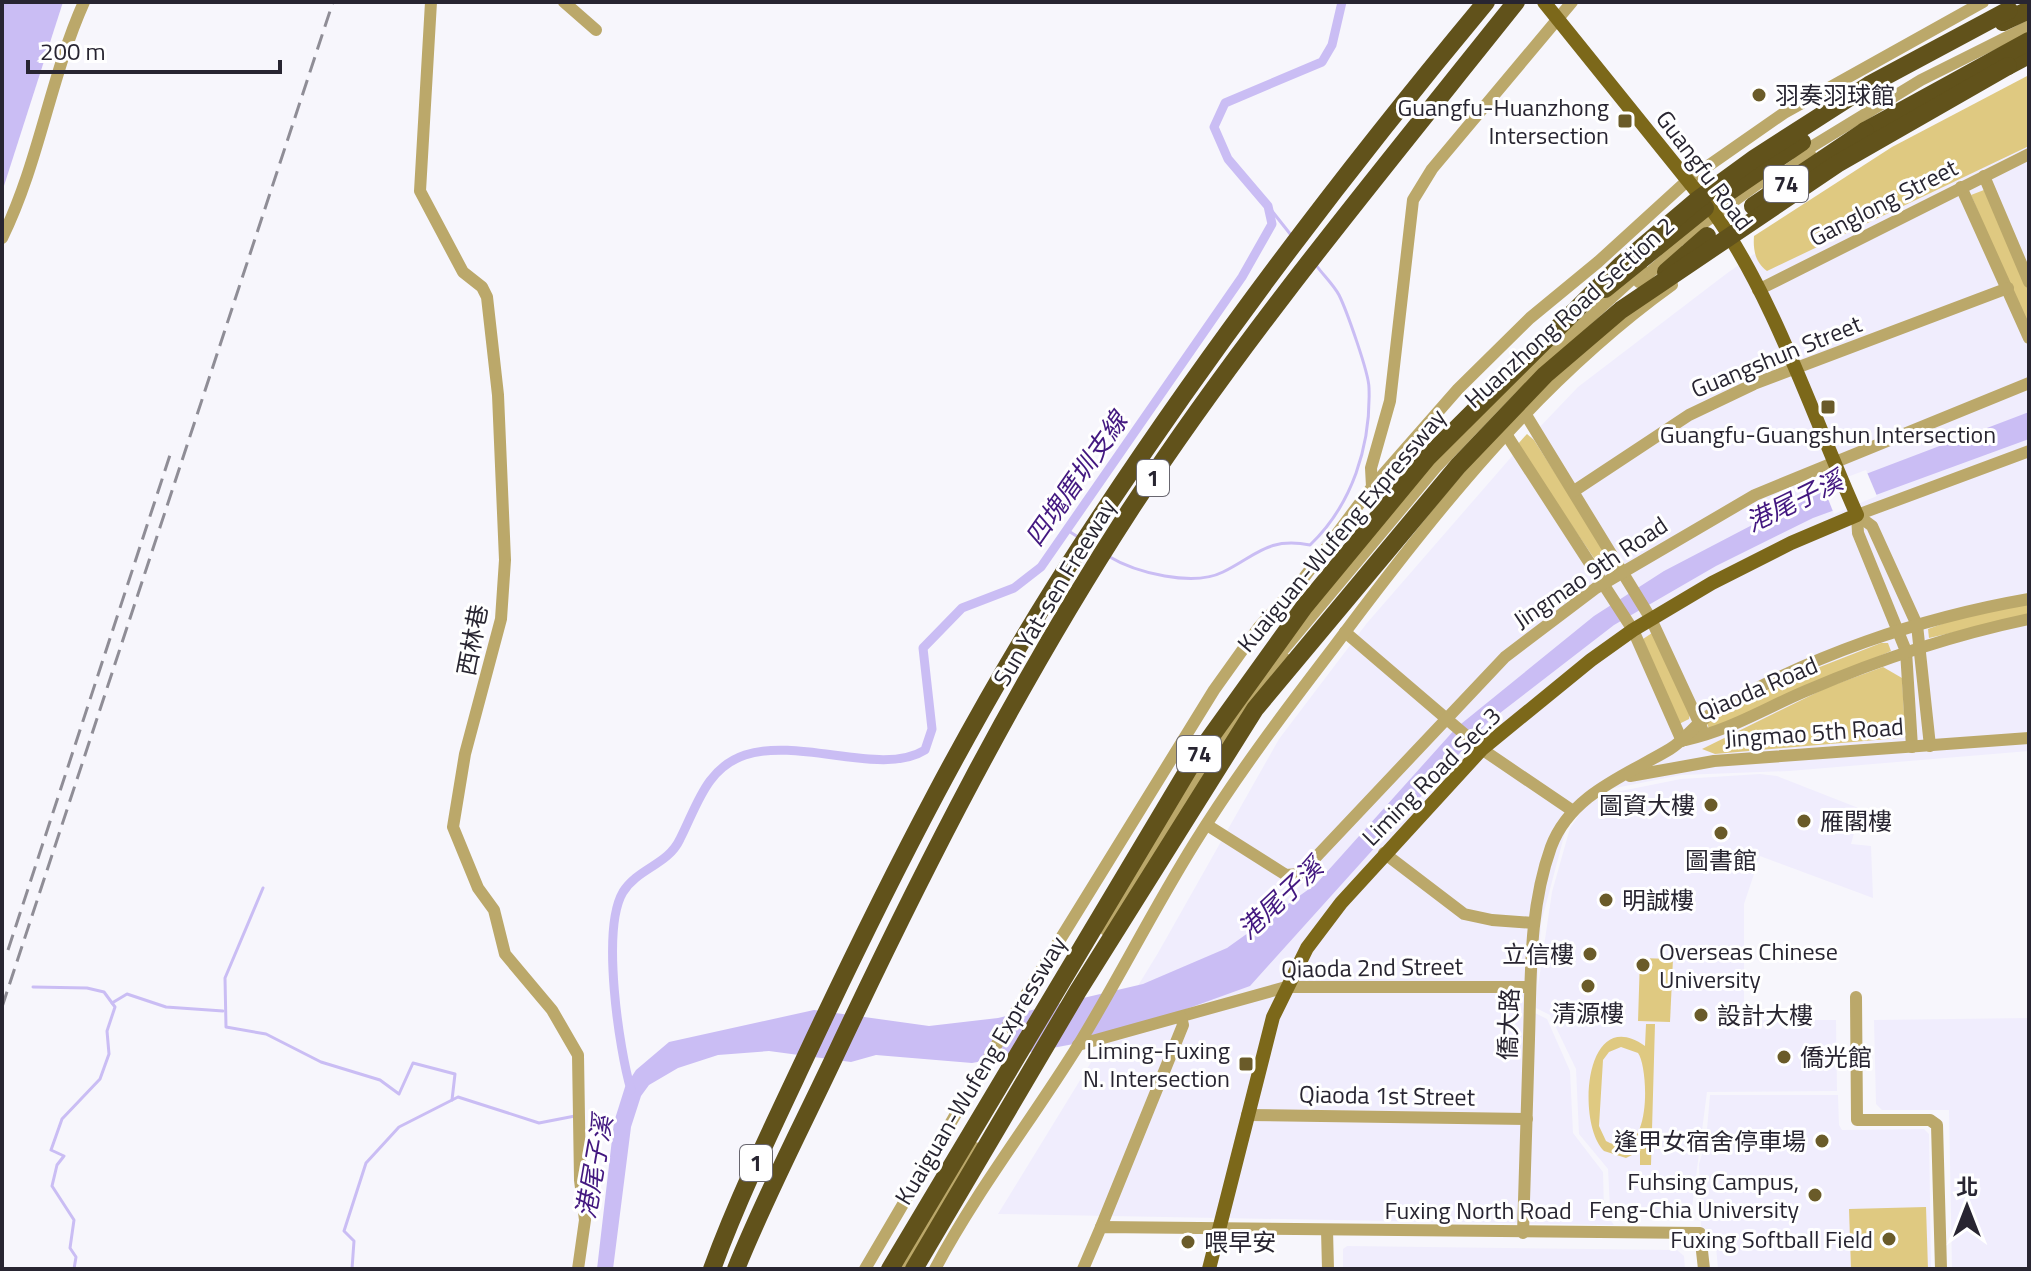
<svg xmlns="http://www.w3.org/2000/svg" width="2031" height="1271" font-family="'Titillium Web','Noto Sans TC',sans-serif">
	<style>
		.built { fill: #f0edfd }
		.green { fill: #dfc981; fill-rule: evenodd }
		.water { fill: #cabdf4 }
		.pier { fill: #f7f6fc }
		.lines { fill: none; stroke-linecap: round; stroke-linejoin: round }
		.stream { stroke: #cabdf4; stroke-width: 3 }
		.canal { stroke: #cabdf4; stroke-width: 9 }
		.minor { stroke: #bba86a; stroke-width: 12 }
		.major { stroke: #7c681a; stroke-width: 14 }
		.highway { stroke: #61521b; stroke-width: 18 }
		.rail { stroke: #8f8d96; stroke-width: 3; stroke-dasharray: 16 8; stroke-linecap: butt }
		.highway-bridge { stroke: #61521b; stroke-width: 18 }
		.poi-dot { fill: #6a5b29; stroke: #fff; stroke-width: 3 }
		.labels { text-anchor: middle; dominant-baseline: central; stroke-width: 6; stroke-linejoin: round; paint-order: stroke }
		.shield { fill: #fff; stroke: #68666f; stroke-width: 2 }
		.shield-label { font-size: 22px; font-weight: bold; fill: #282531 }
		.poi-label { font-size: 24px; fill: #282531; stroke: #fff; text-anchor: start }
		.street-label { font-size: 24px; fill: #282531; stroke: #fff }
		.water-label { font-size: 26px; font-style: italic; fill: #431880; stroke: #fff }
	</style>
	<rect width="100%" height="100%" fill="#f7f6fc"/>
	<g class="built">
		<polygon points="2029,84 2029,751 1789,771 1681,775 1605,790 1582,802 1567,825 1541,923 1537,993 1552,892 1570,828 1585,806 1606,794 1681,779 1760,774 1777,776 1861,809 1851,844 1871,846 1873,898 1760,856 1744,904 1744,1020 1836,1020 1837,1091 1707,1092 1691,1215 1613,1214 1610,1208 1608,1169 1579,1134 1576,1069 1550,1015 1536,1008 1535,1013 1547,1019 1570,1071 1573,1133 1603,1172 1604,1211 1614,1225 998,1214 1158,953 1279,739 1367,623 1513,455 1578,387 1726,274 1767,245"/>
		<polygon points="2029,1018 2029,1269 1952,1269 1949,1110 1882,1110 1876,1104 1874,1020"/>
		<polygon points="1710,1095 1838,1095 1839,1125 1842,1130 1924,1129 1929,1134 1931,1269 1718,1269 1715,1236 1701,1226 1699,1164 1706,1141"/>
		<polygon points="1347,1246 1677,1250 1684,1256 1685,1269 1343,1269 1343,1249"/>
	</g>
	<g class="green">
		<path d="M2029,75V146L1767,271C1755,262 1753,250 1754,236L1892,147Z"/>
		<polygon points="1984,190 2029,291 2029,331 1971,195"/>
		<polygon points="1527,434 1534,440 1610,559 1610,565 1602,570 1517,445"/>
		<polygon points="2029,604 2029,615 1929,638 1928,629 1964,616"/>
		<polygon points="1652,633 1690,712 1689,719 1679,724 1643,639"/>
		<polygon points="1881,643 1888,643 1891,651 1710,731 1706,721 1784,681"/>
		<polygon points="1883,667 1902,678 1905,731 1899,738 1715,754 1702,749 1828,687"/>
		<polygon points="1640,958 1673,959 1670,1022 1638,1021"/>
		<path d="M1646,1024H1655L1651,1165H1640V1151L1626,1158L1604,1151C1576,1124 1584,1003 1645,1046ZM1621,1047L1638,1053C1649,1068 1653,1167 1606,1141L1599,1126L1603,1060L1609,1052Z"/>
		<polygon points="1926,1207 1928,1269 1851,1269 1849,1209"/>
	</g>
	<g class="water">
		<polygon points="2,2 63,2 2,192"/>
		<polygon points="2029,412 2029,439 1813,518 1716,566 1614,625 1487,723 1250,986 1106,1038 972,1063 876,1055 851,1062 769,1051 718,1055 678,1068 649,1085 641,1096 631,1127 613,1269 597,1269 614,1122 625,1087 636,1070 669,1042 814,1010 929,1026 998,1018 1143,984 1227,948 1316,884 1456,728 1594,616 1664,571 1808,496"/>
	</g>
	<polygon class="pier" points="1866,470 1877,496 1834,514 1823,486"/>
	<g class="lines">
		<g class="stream">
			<polyline points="1268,206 1291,235"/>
			<polyline points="1067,530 1078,537"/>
			<path d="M1108,556C1136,573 1193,587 1223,572C1257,555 1268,537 1310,545C1352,505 1371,446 1369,388C1369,373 1346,309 1339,295C1333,284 1323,275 1316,265"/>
			<polyline points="263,888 225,978 226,1027 266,1034 321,1062 380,1080 399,1094 413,1063 455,1074 452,1100"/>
			<polyline points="33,987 87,988 104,992 115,1007 107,1031 109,1054 100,1079 62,1119 51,1150 64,1156 57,1165 52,1186 74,1220 70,1248 76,1257 74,1269"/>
			<polyline points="112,1003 127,994 166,1007 223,1011"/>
			<polyline points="352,1269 354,1241 344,1231 366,1163 399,1127 458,1097 539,1123 575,1116"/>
		</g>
		<path class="canal" d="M631,1090C619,1049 601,929 623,892C638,868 668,865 680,839C697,806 706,768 745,755C800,737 882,777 925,750L932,729L923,648L962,608L1014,588L1041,567L1242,277L1272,224L1268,206L1228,159L1214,127L1225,103L1322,62L1332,45L1342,2"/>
		<g class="minor">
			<polyline points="431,2 420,191 463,272 482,287 487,297 498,395 505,560 501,619 465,754 453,827 478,888 494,910 505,954 552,1010 578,1055 580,1180 585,1220 578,1269"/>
			<polyline points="564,2 596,30"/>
			<polyline points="1798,155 1921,80 2029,26"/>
			<polyline points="1984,176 2029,282"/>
			<polyline points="1767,185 1810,154"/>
			<polyline points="1961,187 2029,338"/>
			<path d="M2,238C39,163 50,78 84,2"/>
			<polyline points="1665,251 1770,175"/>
			<polyline points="1639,282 1677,249"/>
			<polyline points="1758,290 2029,154"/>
			<polyline points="1526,415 1651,619 1702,729"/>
			<polyline points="1506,434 1633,630 1682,741"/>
			<polyline points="1372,487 1371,468 1390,401 1413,200 1432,169 1572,2"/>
			<polyline points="1574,491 1689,415 1754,384 2008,288"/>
			<polyline points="1857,515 1872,526 1917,625 1930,746"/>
			<polyline points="1857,515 1858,533 1906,651 1912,747"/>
			<polyline points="1857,515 2029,451"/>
			<polyline points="1345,632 1483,750 1573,811"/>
			<polyline points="1274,661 1437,466 1512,388 1642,270"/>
			<path d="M1685,740C1729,731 1767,707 1808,690C1880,659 1953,635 2029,619"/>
			<polyline points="1630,776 1714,761 2029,738"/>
			<polyline points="1207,825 1286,875 1300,874 1505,657 1596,588 1755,495 2029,383"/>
			<polyline points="1384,853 1464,914 1492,920 1534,923"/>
			<path d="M1106,930C1161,838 1213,737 1285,659"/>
			<polyline points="1856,997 1857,1120 1930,1120 1937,1125 1941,1269"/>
			<polyline points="1078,1045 1286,987 1530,987"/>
			<polyline points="1247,1115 1527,1119"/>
			<polyline points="1101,1227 1183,1025 1181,1017"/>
			<polyline points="1327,1230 1328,1269"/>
			<path d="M1523,1233C1525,1168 1527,1104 1529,1039C1531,975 1529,908 1551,847C1571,794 1625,776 1670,749C1685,740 1696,723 1711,714C1807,656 1920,618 2029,599"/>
			<polyline points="865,1269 1024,998 1214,690 1259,627 1303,579 1372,487 1458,389 1530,318 1598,262 1688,180 1784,113 1983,2"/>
			<polyline points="902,1269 975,1148"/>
			<path d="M935,1269C977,1190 1032,1120 1079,1044C1119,978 1153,910 1194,844C1236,776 1285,711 1334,647C1432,515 1537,382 1672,285"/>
			<polyline points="1083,1269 1101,1227 1700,1233 1704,1269"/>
		</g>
		<path class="major" d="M1209,1269L1273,1017L1307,948L1341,903L1482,749L1591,660L1633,630L1712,583L1791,543L1857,515C1814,420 1774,297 1714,213L1544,2"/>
		<g class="highway">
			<polyline points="2003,22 2029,10"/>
			<polyline points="2008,66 2029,55"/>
			<polyline points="1865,131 2029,41"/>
			<polyline points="1666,272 1707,236"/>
			<polyline points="1605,289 1705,208"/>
			<path d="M712,1269C739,1196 773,1126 806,1056C888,881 977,705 1083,543C1206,354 1342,175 1486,2"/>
			<path d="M736,1269C765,1197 801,1128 834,1058C922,871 1017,684 1130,510C1247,332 1383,169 1516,2"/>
		</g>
		<g class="rail">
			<polyline points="8,950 171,452"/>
			<polyline points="2,1007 333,2"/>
		</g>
		<g class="highway-bridge">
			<polyline points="1730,191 1802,142"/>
			<polyline points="1753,206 1865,131"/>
			<polyline points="890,1269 1194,760 1304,607 1428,457 1622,264 1696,201 1755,158 1869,85 2009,10"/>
			<polyline points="914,1269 1078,991 1255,709 1458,466 1545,375 1621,310 1837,164 2008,66"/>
		</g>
	</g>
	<g class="poi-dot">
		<circle cx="1759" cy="95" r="8"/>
		<rect x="1617" y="113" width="16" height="16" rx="4"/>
		<rect x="1820" y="399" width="16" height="16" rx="4"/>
		<circle cx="1711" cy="805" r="8"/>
		<circle cx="1804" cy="821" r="8"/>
		<circle cx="1721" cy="833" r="8"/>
		<circle cx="1606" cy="900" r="8"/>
		<circle cx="1590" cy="954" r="8"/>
		<circle cx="1643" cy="965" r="8"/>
		<circle cx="1588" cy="986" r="8"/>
		<circle cx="1701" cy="1015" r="8"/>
		<circle cx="1784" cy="1057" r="8"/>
		<rect x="1238" y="1056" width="16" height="16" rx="4"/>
		<circle cx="1822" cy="1141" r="8"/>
		<circle cx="1815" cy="1195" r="8"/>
		<circle cx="1889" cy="1239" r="8"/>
		<circle cx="1188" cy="1242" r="8"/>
	</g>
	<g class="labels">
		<g class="shield">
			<rect x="1764" y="166" width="44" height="36" rx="6"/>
			<rect x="1137" y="460" width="32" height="36" rx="6"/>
			<rect x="1177" y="736" width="44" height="36" rx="6"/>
			<rect x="740" y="1145" width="32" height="36" rx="6"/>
		</g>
		<g class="shield-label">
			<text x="1786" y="184">74</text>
			<text x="1153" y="478">1</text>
			<text x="1199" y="754">74</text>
			<text x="756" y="1163">1</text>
		</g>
		<g class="poi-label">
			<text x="1775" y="95">羽奏羽球館</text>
			<text x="1609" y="107" text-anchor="end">Guangfu-Huanzhong<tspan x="1609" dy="28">Intersection</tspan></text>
			<text x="1828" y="434" text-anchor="middle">Guangfu-Guangshun Intersection</text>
			<text x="1695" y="805" text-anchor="end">圖資大樓</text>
			<text x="1820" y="821">雁閣樓</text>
			<text x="1721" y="860" text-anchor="middle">圖書館</text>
			<text x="1622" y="900">明誠樓</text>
			<text x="1659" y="951">Overseas Chinese<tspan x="1659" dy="28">University</tspan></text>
			<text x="1574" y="954" text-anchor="end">立信樓</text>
			<text x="1588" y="1013" text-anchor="middle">清源樓</text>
			<text x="1717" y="1015">設計大樓</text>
			<text x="1230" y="1050" text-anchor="end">Liming-Fuxing<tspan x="1230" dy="28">N. Intersection</tspan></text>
			<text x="1800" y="1057">僑光館</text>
			<text x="1806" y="1141" text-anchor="end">逢甲女宿舍停車場</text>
			<text x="1799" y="1181" text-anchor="end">Fuhsing Campus,<tspan x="1799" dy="28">Feng-Chia University</tspan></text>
			<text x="1873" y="1239" text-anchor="end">Fuxing Softball Field</text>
			<text x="1204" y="1242">喂早安</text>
		</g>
		<g class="street-label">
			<text transform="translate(1705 170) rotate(53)">Guangfu Road</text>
			<text transform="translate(1883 202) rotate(-27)">Ganglong Street</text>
			<text transform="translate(1569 312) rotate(-42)">Huanzhong Road Section 2</text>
			<text transform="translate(1776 356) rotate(-22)">Guangshun Street</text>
			<text transform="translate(1341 530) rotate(-50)">Kuaiguan-Wufeng Expressway</text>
			<text transform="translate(1590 572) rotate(-34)">Jingmao 9th Road</text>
			<text transform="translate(1054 592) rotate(-59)">Sun Yat-sen Freeway</text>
			<text transform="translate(472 640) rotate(-79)">西林巷</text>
			<text transform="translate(1757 688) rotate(-23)">Qiaoda Road</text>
			<text transform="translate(1814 732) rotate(-4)">Jingmao 5th Road</text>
			<text transform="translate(1431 776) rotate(-45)">Liming Road Sec.3</text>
			<text transform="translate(1372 967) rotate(-1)">Qiaoda 2nd Street</text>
			<text transform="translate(1508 1024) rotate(-88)">僑大路</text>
			<text transform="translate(980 1070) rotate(-59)">Kuaiguan-Wufeng Expressway</text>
			<text transform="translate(1387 1095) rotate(1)">Qiaoda 1st Street</text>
			<text x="1478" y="1210">Fuxing North Road</text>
		</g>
		<g class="water-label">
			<text transform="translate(1076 479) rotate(-55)">四塊厝圳支線</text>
			<text transform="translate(1794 501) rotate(-26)">港尾子溪</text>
			<text transform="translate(1280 898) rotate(-43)">港尾子溪</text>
			<text transform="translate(594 1167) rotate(-80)">港尾子溪</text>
		</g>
	</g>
	<rect width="2031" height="1271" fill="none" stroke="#282531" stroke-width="8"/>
	<g transform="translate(1967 1207)" stroke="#ffffff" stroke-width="6" paint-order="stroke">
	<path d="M0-6L14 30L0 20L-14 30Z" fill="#282531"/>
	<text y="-12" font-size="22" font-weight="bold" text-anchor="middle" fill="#282531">北</text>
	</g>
	<path d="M28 60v12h252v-12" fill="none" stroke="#282531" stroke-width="4"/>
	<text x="40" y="60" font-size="24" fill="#282531" stroke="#ffffff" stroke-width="6" paint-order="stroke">200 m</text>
</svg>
